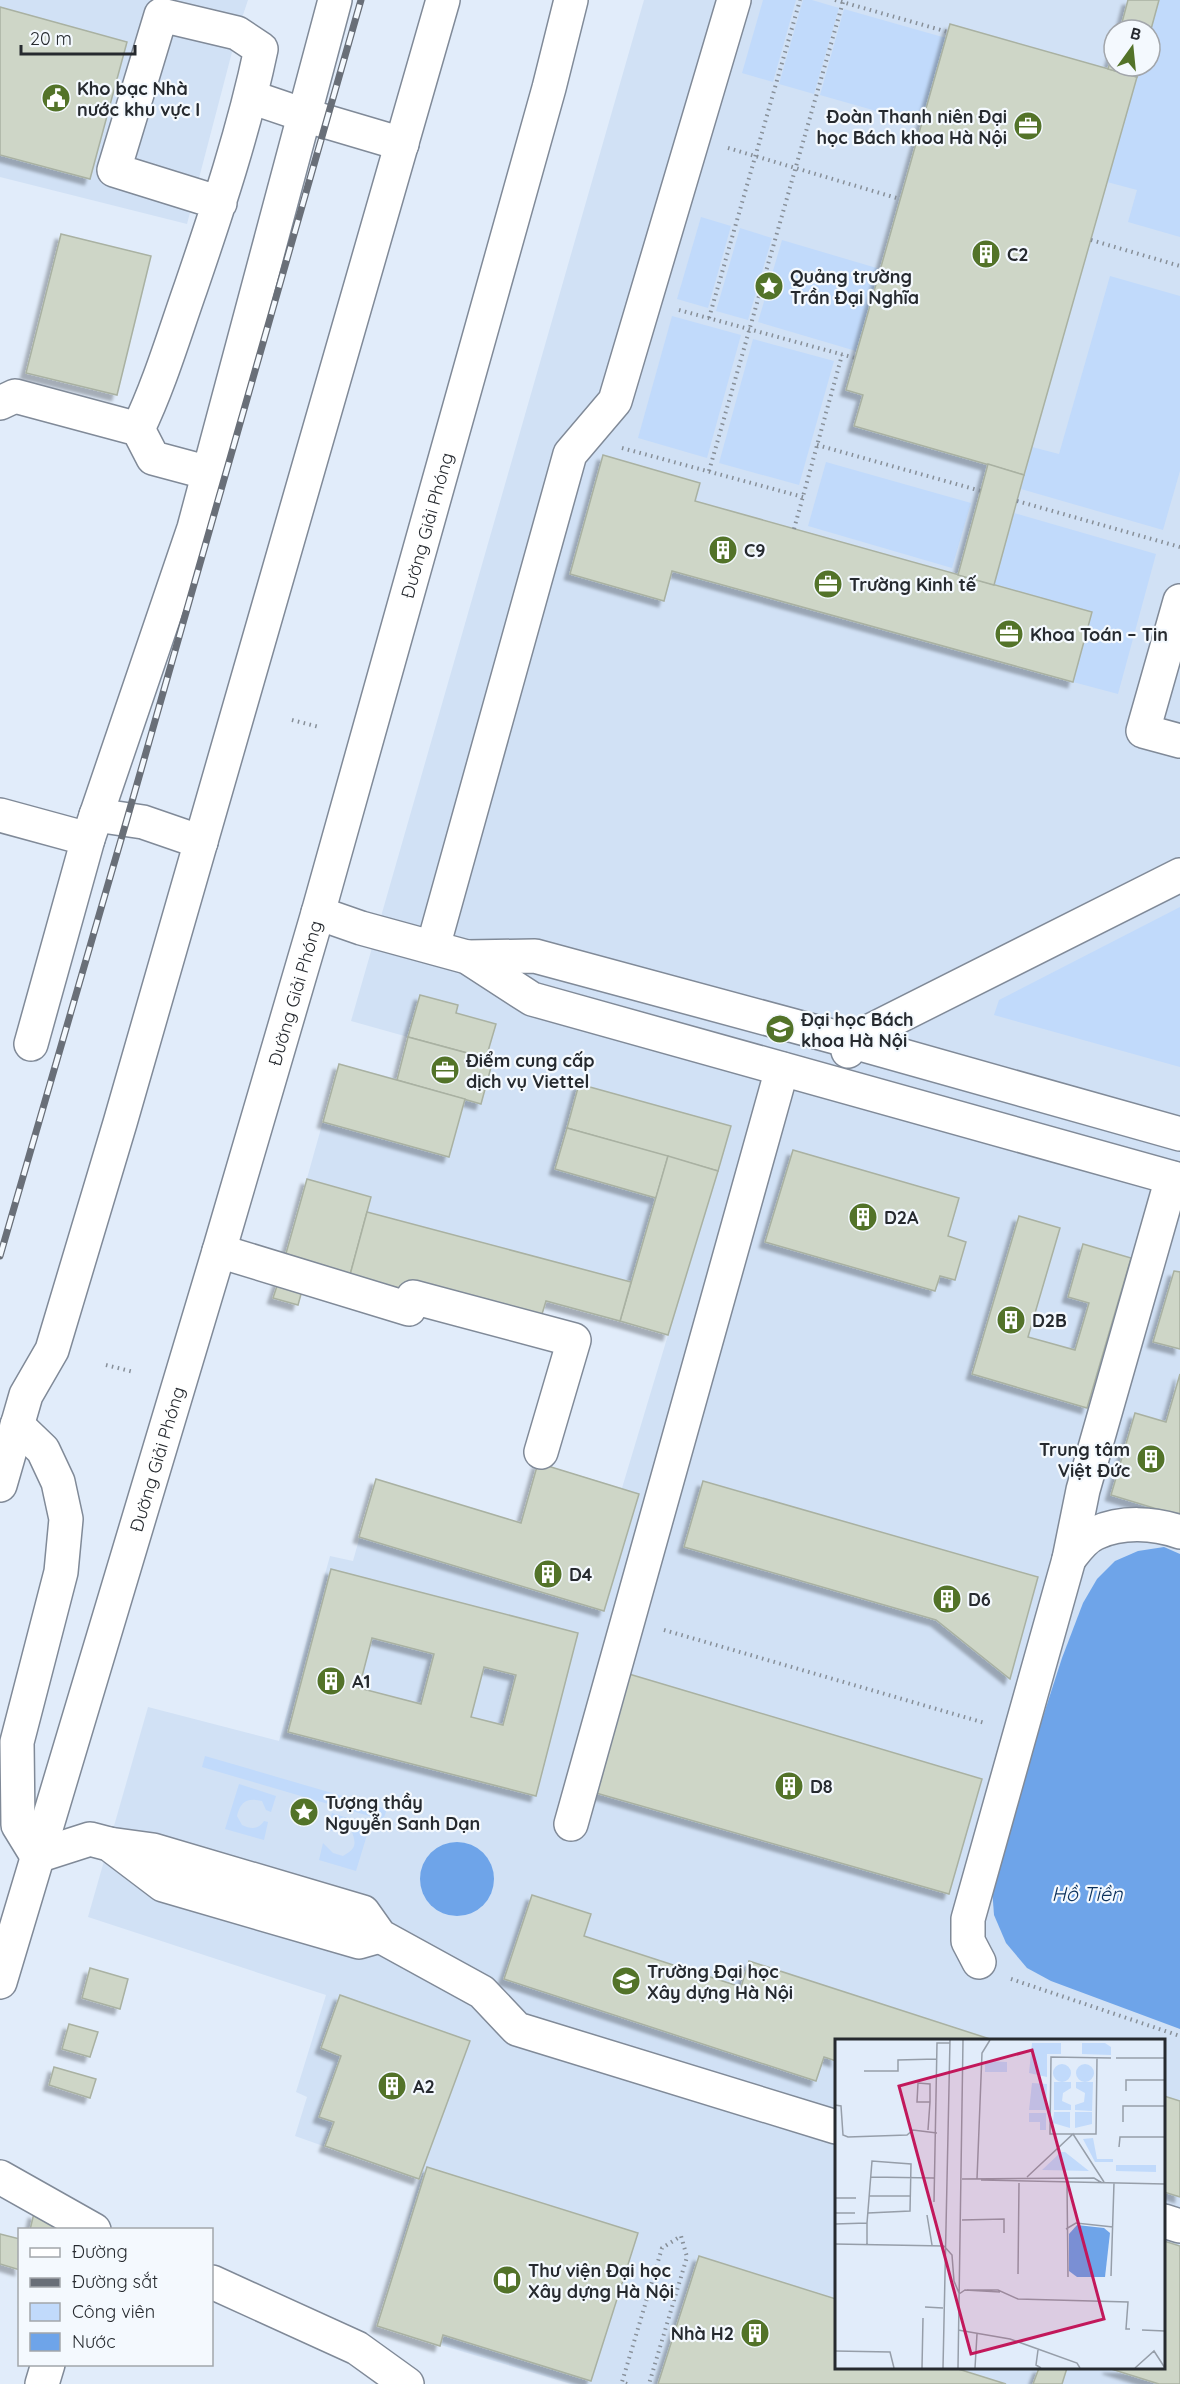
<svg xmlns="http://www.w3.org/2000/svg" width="1180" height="2384" font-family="Quicksand,sans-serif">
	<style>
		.built { fill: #d1e1f5; fill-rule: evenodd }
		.green { fill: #c1dafb }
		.water { fill: #6ea4e9 }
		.building { fill: #ced6c7; stroke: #a9b1a2; stroke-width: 1.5; fill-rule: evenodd; filter: url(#shadow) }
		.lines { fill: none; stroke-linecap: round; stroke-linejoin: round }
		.minor-casing { stroke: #808a98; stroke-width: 36 }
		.major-casing { stroke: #808a98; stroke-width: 36 }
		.path { stroke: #878f98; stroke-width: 4; stroke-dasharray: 1.5 4.5; stroke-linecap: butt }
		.minor { stroke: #fff; stroke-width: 33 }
		.major { stroke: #fff; stroke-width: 33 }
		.rail-casing { stroke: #696f78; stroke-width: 7 }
		.rail { stroke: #f4f9fe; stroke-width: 4.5; stroke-dasharray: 14; stroke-linecap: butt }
		.labels { text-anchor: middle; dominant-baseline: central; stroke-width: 4.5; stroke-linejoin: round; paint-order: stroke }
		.poi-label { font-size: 18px; font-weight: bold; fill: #262a2f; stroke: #f4f9fe; text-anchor: start }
		.street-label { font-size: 18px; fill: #262a2f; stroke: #f4f9fe }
		.water-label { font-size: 20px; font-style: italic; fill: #0a305b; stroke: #f4f9fe }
		.inset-road { fill: none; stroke: #969ea9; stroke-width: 1.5 }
		.view { fill: #c2185b; fill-opacity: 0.15; stroke: #c2185b; stroke-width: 3 }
		.inset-edge { fill: none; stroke: #262a2f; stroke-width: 3 }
	</style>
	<defs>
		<filter id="shadow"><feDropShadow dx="-5.5" dy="5.5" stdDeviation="1.5" flood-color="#0004"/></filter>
	</defs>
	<rect width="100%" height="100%" fill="#e1ecfa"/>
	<g class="built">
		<polygon points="0,0 248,0 237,33 187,224 0,177"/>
		<path d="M644,0H1180V2384H571L377,2326L419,2180L295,2136L307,2097L296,2092L326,1995L88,1917L148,1707L279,1741L330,1556L353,1561L376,1479L520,1523L538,1463L622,1488L668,1335L546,1301L538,1327L285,1257L339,1064L397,1079L408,1037L351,1021ZM1114,30H1150V66H1114ZM836,2040H1164V2368H836Z"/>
	</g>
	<g class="green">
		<polygon points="763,0 796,0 773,82 742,73"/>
		<polygon points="803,0 812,0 839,8 814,94 779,84"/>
		<polygon points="1159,0 1180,0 1180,237 1128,222 1137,190 1107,182 1140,66 1150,66 1150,33"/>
		<polygon points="844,9 946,38 922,124 820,95"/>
		<polygon points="701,217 731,226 708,308 677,299"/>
		<polygon points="740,228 772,238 748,320 716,311"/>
		<polygon points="782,240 880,269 856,351 758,322"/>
		<polygon points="1110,276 1180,296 1180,471 1163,530 1021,489 1032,447 1059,454"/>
		<polygon points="672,316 741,335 707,458 638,438"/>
		<polygon points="753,339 834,361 799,485 719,463"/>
		<polygon points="826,462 971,503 952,568 808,526"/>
		<polygon points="1014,513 1156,554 1118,694 1073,682 1092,612 994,585"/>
		<polygon points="1180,907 1180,1067 994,1015 999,1000"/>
		<polygon points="205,1756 387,1809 383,1820 202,1767"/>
		<path d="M239,1784L276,1796L271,1812L266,1810L262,1801C247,1797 240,1802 237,1816L242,1825C251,1829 258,1830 264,1821L268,1822L264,1840L225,1829Z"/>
		<path d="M332,1813L370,1825L356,1871L319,1860L323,1843L333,1853L343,1856C355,1849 357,1846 352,1832L339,1827L332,1831L327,1830Z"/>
	</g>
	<g class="water">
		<polygon points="1164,1547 1180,1554 1180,2029 1051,1981 1027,1968 1006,1943 994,1915 992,1888 1006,1831 1062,1658 1083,1603 1097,1579 1115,1561 1138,1551"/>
		<circle cx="457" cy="1879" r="37"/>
	</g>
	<g class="building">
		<polygon points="1128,0 1159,0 1150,33 1150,30 1120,30"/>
		<polygon points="0,7 127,42 90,179 0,155"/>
		<polygon points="950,24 1137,77 1024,475 854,426 863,395 846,390"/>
		<polygon points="1114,49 1114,66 1140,66 1137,77 1108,69"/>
		<polygon points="61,234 151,256 117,395 26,373"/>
		<polygon points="603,455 700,483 695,501 1092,612 1073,682 672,571 664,601 570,574"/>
		<polygon points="988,464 1024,475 994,585 958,575"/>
		<polygon points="420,995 458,1005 456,1013 496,1024 486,1058 408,1037"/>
		<polygon points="408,1037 493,1060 481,1104 397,1080"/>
		<polygon points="339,1064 465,1099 449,1157 323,1122"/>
		<polygon points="579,1084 731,1126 718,1171 567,1128"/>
		<polygon points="567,1128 668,1156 656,1198 555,1169"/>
		<polygon points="793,1150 959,1198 948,1236 966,1242 955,1280 940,1276 935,1291 765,1242"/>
		<polygon points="668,1156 718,1171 668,1335 620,1321"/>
		<polygon points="307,1179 371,1197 350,1275 285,1257"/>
		<polygon points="367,1212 631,1282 620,1321 546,1301 538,1327 350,1275"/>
		<polygon points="1019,1216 1060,1228 1028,1337 1075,1350 1089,1303 1068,1297 1083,1244 1131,1258 1087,1408 972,1374"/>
		<polygon points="1174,1271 1180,1272 1180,1349 1153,1342"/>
		<polygon points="279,1280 303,1287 298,1305 273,1298"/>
		<polygon points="1180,1374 1180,1516 1111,1495 1135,1413 1166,1422"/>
		<polygon points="538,1463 639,1494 604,1611 359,1537 376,1479 521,1523"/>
		<polygon points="703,1481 1038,1577 1010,1679 936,1620 684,1547"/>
		<path d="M331,1569L578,1633L536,1796L288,1732ZM372,1638L434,1654L421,1704L359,1688ZM484,1667L516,1675L503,1725L471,1717Z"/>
		<polygon points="629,1674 982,1779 949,1894 596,1793"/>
		<polygon points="532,1895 591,1914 584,1936 741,1987 749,1961 993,2040 836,2040 836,2061 824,2057 816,2081 504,1979"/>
		<polygon points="90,1968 128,1979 120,2009 82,1998"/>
		<polygon points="340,1995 470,2041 419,2179 325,2146 334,2122 319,2117 341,2056 321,2048"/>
		<polygon points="69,2024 98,2032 90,2057 62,2049"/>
		<polygon points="54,2067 96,2079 90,2098 49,2085"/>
		<polygon points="1164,2096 1180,2101 1180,2197 1164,2192"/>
		<polygon points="427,2167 638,2233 591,2381 443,2335 440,2346 377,2326"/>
		<polygon points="34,2213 75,2230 30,2230"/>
		<polygon points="0,2234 20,2239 20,2270 0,2264"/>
		<polygon points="1164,2241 1180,2246 1180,2384 1159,2384 1108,2368 1164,2368"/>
		<polygon points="699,2256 836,2299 836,2368 955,2368 1006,2384 658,2384"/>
		<polygon points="1039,2368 1067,2368 1062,2384 1033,2384"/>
	</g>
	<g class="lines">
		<g class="minor-casing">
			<g id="minor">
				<polyline points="251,97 304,115 402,144"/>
				<polyline points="0,403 15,396 138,429 153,458 209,473"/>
				<path d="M138,429C160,383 174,335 191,287C218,208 244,130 261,49L237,33L161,15L114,170L220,203"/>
				<polyline points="1180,601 1143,731 1180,741"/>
				<polyline points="0,815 88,839"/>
				<polyline points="96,815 143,822 201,842"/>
				<polyline points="318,913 361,928 467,957 532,999 1180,1180"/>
				<polyline points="433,947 570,454 615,401 734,0"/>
				<polyline points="467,957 535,956 850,1041 1180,1134"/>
				<polyline points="31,1044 88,839 194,528 335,0"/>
				<polyline points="848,1051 850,1041 1180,875"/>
				<polyline points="219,1251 409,1309 413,1297 574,1340 541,1452"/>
				<path d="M1069,1559C1076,1550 1084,1538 1096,1533C1122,1521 1154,1523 1180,1532"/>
				<polyline points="571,1824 782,1069"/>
				<polyline points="109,1844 153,1850 363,1912 380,1936 482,1992 517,2029 836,2127"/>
				<polyline points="37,1856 90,1839 109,1844 163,1885 359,1942 380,1936"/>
				<polyline points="979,1962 968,1941 968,1919 1069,1559 1083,1490 1172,1178"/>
				<polyline points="0,2177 94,2230"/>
				<polyline points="1164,2221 1180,2226"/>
				<polyline points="212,2282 357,2348 407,2384"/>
				<polyline points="42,2384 48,2364"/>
			</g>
		</g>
		<g class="major-casing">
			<g id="major">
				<polyline points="17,1425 43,1450 58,1482 66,1519 61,1572 17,1742 18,1825 37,1856"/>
				<polyline points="0,1485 26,1395 52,1350 120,1123 443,0"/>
				<path id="s1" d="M0,1982L219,1251L318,913L549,88L571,0"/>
			</g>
		</g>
		<g class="path">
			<polyline points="835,0 948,32"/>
			<polyline points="728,148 900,199"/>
			<polyline points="1091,240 1180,266"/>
			<polyline points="679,310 855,358"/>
			<polyline points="709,318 800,0"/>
			<polyline points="817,445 981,491"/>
			<polyline points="622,448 803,497"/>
			<polyline points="709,471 843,2"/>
			<polyline points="1017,501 1180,547"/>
			<polyline points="794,529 842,355"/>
			<polyline points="292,720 319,727"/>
			<polyline points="106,1365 134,1372"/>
			<polyline points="664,1630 985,1723"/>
			<polyline points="1011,1979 1180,2036"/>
			<polyline points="627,2384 622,2382 662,2248 681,2236 687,2257 649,2384"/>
		</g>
		<use href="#minor" class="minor"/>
		<use href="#major" class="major"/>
		<g class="rail-casing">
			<polyline id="rail" points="0,1256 127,819 361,0"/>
		</g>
		<use href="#rail" class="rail"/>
	</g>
	<defs>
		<g id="civic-disc" transform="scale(1.5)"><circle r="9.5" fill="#537329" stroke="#f4f9fe"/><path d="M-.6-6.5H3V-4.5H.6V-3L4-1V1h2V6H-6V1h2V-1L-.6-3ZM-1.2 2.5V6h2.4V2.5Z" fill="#fff"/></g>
		<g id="office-disc" transform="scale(1.5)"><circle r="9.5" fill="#537329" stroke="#f4f9fe"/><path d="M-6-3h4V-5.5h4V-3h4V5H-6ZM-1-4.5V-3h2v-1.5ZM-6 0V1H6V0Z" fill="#fff"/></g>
		<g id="building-disc" transform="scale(1.5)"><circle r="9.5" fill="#537329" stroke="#f4f9fe"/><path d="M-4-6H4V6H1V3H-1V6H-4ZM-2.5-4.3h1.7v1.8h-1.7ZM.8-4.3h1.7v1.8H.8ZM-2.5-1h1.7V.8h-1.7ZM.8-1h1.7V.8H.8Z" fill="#fff"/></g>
		<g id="sight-disc" transform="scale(1.5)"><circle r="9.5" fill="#537329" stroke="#f4f9fe"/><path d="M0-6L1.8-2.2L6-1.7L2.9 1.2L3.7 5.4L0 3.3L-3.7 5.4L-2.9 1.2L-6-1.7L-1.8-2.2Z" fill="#fff"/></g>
		<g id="university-disc" transform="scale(1.5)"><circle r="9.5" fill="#537329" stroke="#f4f9fe"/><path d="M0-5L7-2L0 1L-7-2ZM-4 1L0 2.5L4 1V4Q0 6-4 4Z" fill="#fff"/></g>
		<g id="library-disc" transform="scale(1.5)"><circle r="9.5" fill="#537329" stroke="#f4f9fe"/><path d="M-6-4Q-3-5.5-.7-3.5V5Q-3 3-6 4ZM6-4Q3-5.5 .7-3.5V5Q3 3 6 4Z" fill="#fff"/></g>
	</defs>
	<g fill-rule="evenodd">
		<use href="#civic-disc" x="56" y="98"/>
		<use href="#office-disc" x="1028" y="126"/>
		<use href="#building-disc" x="986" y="254"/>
		<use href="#sight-disc" x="769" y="286"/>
		<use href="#building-disc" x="723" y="550"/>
		<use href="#office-disc" x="828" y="584"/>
		<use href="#office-disc" x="1009" y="634"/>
		<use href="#university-disc" x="780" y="1029"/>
		<use href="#office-disc" x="445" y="1070"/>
		<use href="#building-disc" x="863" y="1217"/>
		<use href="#building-disc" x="1011" y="1320"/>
		<use href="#building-disc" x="1151" y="1459"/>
		<use href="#building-disc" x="548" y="1574"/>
		<use href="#building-disc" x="947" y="1599"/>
		<use href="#building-disc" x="331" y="1681"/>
		<use href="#building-disc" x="789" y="1786"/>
		<use href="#sight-disc" x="304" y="1812"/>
		<use href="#university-disc" x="626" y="1981"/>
		<use href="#building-disc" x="392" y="2086"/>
		<use href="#library-disc" x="507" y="2280"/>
		<use href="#building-disc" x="755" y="2333"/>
	</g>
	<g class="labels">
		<g class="poi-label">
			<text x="77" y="88">Kho bạc Nhà<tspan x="77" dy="21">nước khu vực I</tspan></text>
			<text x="1007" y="116" text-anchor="end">Đoàn Thanh niên Đại<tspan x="1007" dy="21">học Bách khoa Hà Nội</tspan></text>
			<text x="1007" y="254">C2</text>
			<text x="790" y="276">Quảng trường<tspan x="790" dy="21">Trần Đại Nghĩa</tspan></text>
			<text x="744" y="550">C9</text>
			<text x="849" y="584">Trường Kinh tế</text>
			<text x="1030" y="634">Khoa Toán – Tin</text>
			<text x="801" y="1019">Đại học Bách<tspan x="801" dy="21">khoa Hà Nội</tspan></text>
			<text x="466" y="1060">Điểm cung cấp<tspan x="466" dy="21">dịch vụ Viettel</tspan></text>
			<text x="884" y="1217">D2A</text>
			<text x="1032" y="1320">D2B</text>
			<text x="1130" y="1449" text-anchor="end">Trung tâm<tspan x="1130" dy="21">Việt Đức</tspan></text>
			<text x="569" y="1574">D4</text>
			<text x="968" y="1599">D6</text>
			<text x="352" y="1681">A1</text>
			<text x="810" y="1786">D8</text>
			<text x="325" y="1802">Tượng thầy<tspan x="325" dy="21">Nguyễn Sanh Dạn</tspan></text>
			<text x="647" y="1971">Trường Đại học<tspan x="647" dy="21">Xây dựng Hà Nội</tspan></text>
			<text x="413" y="2086">A2</text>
			<text x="528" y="2270">Thư viện Đại học<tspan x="528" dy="21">Xây dựng Hà Nội</tspan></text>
			<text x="734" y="2333" text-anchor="end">Nhà H2</text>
		</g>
		<g class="street-label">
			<text stroke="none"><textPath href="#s1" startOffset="1518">Đường Giải Phóng</textPath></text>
			<text stroke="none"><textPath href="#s1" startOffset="1032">Đường Giải Phóng</textPath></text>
			<text stroke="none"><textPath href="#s1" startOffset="546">Đường Giải Phóng</textPath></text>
		</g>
		<g class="water-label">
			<text x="1087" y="1893">Hồ Tiền</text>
		</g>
	</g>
	<g transform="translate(835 2039)">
		<rect width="330" height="330" fill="#e1ecfa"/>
		<path d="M197,4H226V15H212V38L194,34ZM247,4H270L276,8V16L247,15ZM150,22L172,23V33H150ZM218 34a9 9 0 1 1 18 0a9 9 0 1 1-18 0ZM241 34a9 9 0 1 1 18 0a9 9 0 1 1-18 0ZM219,43H236V49L228,54L227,62L236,66V71H219ZM241,43H258L257,72L240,71V66L249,63L250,54L241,49ZM197,44L212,45L211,71H194ZM219,73H235V89L218,84ZM240,73H257V85L240,89ZM194,74H211V91H205V83H194ZM258,99L262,120H278V123H260L248,100ZM226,113H230L254,132L207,131ZM281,126H321V133L281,132Z" fill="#c1dafb"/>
		<path d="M242,186L269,189L275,194L270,238H242L234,232V195Z" fill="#6ea4e9"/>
		<path class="inset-road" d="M262,19L261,95H215L216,18L276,19M281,19H330M29,32H63V21L102,20M291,52V41H330M0,66L6,67L8,96L13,98L72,96L78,91L102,94M288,83V67H330M93,91L95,63V45L83,44L82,63H95M284,108L285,98H330M36,138L99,139M192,138L238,95L269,143M127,140L259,139L267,144M142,140L147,14L155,1M146,141L330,145M232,144L233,238M34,157H76M0,159H21M99,163L102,4H115M0,174H20M92,176L97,206M127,181L169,180V194M0,185L32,184M231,190L241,184L278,188M0,205L109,207M32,205V184L37,122L76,125L75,172L33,174M109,207L117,216L119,242L124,254M183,235L184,144M276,237L279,144M132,251H163L183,260L293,263L291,290H295M124,255L130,251L165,253M90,268L108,269M123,291L175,300L242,324L245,329M307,291L330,292M203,311L201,326L206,329M0,312L55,313L59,329M87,329L88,279M108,329L115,1M123,329L128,1M140,329L142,295M300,329L319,312L330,329"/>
		<path class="view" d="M197,11L269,280L136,315L64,47Z"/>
		<rect width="330" height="330" class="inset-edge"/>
	</g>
	<rect x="18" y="2228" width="195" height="138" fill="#f4f9fe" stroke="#a2a6ab" stroke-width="1.5"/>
	<rect x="30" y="2248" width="30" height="9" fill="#ffffff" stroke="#a2a6ab" stroke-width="1.5"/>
	<text x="72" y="2258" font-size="18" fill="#262a2f">Đường</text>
	<rect x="30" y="2278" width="30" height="9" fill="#696f78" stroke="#a2a6ab" stroke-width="1.5"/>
	<text x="72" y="2288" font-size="18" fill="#262a2f">Đường sắt</text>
	<rect x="30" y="2303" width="30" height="18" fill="#c1dafb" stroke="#a2a6ab" stroke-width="1.5"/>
	<text x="72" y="2318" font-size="18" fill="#262a2f">Công viên</text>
	<rect x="30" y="2333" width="30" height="18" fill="#6ea4e9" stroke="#a2a6ab" stroke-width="1.5"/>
	<text x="72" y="2348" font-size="18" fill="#262a2f">Nước</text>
	<g transform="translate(1132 48) rotate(15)"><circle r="28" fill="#f4f9fe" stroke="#a2a6ab" stroke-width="1.5"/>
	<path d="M0-4.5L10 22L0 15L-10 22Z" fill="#537329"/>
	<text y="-9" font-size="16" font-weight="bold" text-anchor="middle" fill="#262a2f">B</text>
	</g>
	<path d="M21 45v9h114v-9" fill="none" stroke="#262a2f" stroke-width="3"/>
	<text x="30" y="45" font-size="18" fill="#262a2f" stroke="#f4f9fe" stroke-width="4.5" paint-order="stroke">20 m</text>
</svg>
